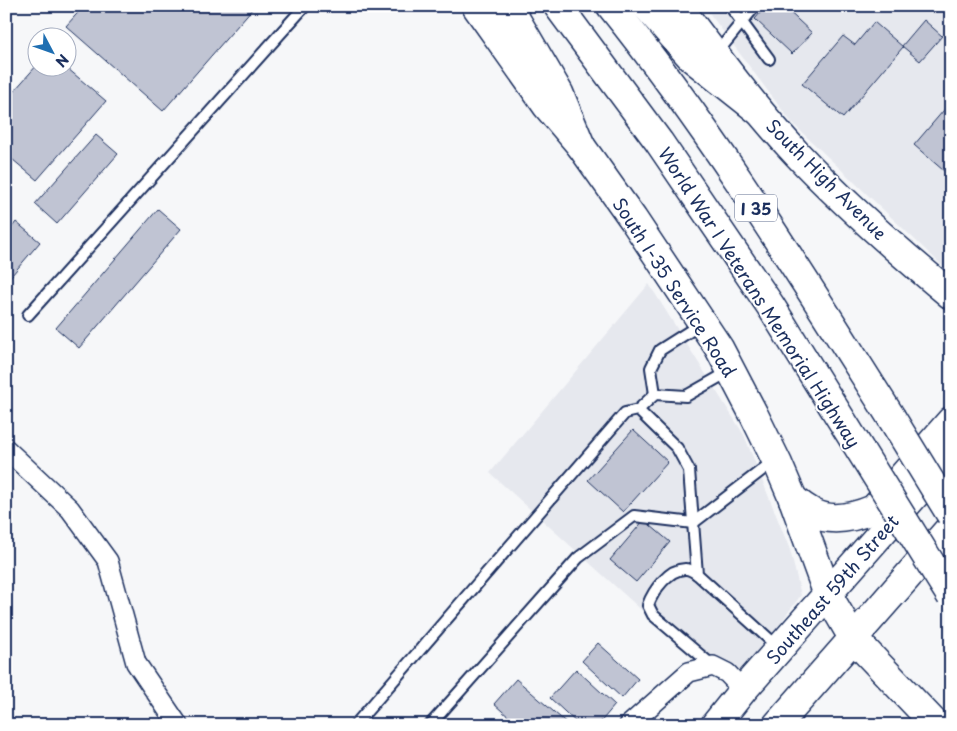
<svg xmlns="http://www.w3.org/2000/svg" width="957" height="731" font-family="'Playpen Sans',sans-serif">
	<style>
		.built { fill: #e6e8ee }
		.building { fill: #c0c4d3; stroke: #1b2f5e }
		.lines { fill: none; stroke-linecap: round; stroke-linejoin: round }
		.lane-casing { stroke: #1b2f5e; stroke-width: 14 }
		.street-casing { stroke: #1b2f5e; stroke-width: 22 }
		.secondary-casing { stroke: #1b2f5e; stroke-width: 31 }
		.highway-casing { stroke: #1b2f5e; stroke-width: 31 }
		.lane { stroke: #fff; stroke-width: 10 }
		.street { stroke: #fff; stroke-width: 19 }
		.secondary { stroke: #fff; stroke-width: 28 }
		.highway { stroke: #fff; stroke-width: 28 }
		.highway-bridge-casing { stroke: #1b2f5e; stroke-width: 31; stroke-linecap: butt }
		.highway-bridge { stroke: #fff; stroke-width: 28 }
		.labels { text-anchor: middle; dominant-baseline: central; stroke-width: 4; stroke-linejoin: round; paint-order: stroke }
		.shield { fill: #fff; stroke: #5f6d8e; stroke-width: 1 }
		.shield-label { font-size: 16px; font-weight: bold; fill: #1b2f5e }
		.street-label { font-size: 18px; fill: #1b2f5e; stroke: #fff }
	</style>
	<rect width="100%" height="100%" fill="#f6f7f9"/>
	<filter id="ink" filterUnits="userSpaceOnUse"><feTurbulence type="fractalNoise" baseFrequency=".02" numOctaves="2"/><feDisplacementMap in="SourceGraphic" scale="10" xChannelSelector="R" yChannelSelector="G"/><feConvolveMatrix kernelMatrix="1 2 1 2 8 2 1 2 1" color-interpolation-filters="sRGB"/></filter>
	<g filter="url(#ink)">
		<g class="built">
			<polygon points="704,6 951,6 951,274 792,123"/>
			<polygon points="649,284 744,435 790,550 801,595 749,666 729,689 490,473"/>
		</g>
		<g class="building">
			<polygon points="84,6 251,6 253,8 163,111 66,26"/>
			<polygon points="766,6 783,6 812,33 792,54 755,19"/>
			<polygon points="924,20 942,36 920,61 902,46"/>
			<polygon points="874,22 903,47 843,118 802,84 843,36 855,45"/>
			<polygon points="38,64 38,68 67,68 106,101 37,180 6,154 6,100"/>
			<polygon points="950,103 951,103 951,177 914,145"/>
			<polygon points="96,135 118,154 57,224 35,204"/>
			<polygon points="158,209 181,229 79,348 56,328"/>
			<polygon points="16,222 40,242 6,282 6,235"/>
			<polygon points="633,430 668,462 623,512 588,480"/>
			<polygon points="644,520 670,542 636,582 610,560"/>
			<polygon points="598,643 638,679 622,698 582,661"/>
			<polygon points="576,669 615,705 598,725 579,725 550,698"/>
			<polygon points="516,679 569,725 518,725 494,704"/>
		</g>
		<g class="lines">
			<g class="lane-casing">
				<g id="lane">
					<polyline points="730,6 769,59"/>
					<polyline points="716,54 755,6"/>
					<polyline points="28,315 305,6"/>
					<polyline points="701,324 660,350 651,368 655,394 686,396 730,371"/>
					<polyline points="638,410 655,394"/>
					<path d="M697,574C694,572 690,569 686,569C669,568 653,591 648,605L653,615L713,666"/>
					<polyline points="355,725 625,413 638,410 677,448 689,470 697,574 779,648"/>
					<polyline points="430,725 578,558 634,516 693,523 775,460"/>
				</g>
			</g>
			<g class="street-casing">
				<g id="street">
					<polyline points="6,449 70,509 108,561 136,663 178,725"/>
					<polyline points="629,725 689,672 713,666 727,673 743,690"/>
				</g>
			</g>
			<g class="secondary-casing">
				<g id="secondary">
					<polyline points="476,6 547,106 581,146 633,219 719,348 754,415 778,464 793,499 828,595"/>
					<path d="M678,6C716,56 754,108 797,154C844,204 898,251 951,295"/>
					<path d="M793,499C799,504 806,509 813,513C832,523 855,517 874,509L951,421"/>
					<polyline points="715,725 743,690 951,454"/>
					<polyline points="777,725 951,527"/>
				</g>
			</g>
			<g class="highway-casing">
				<g id="highway">
					<polyline points="508,6 559,93 581,146"/>
					<polyline points="558,6 659,142 770,305 854,440"/>
					<path d="M611,6C715,135 802,277 891,417"/>
					<polyline points="646,6 692,58 759,111"/>
					<polyline points="828,595 853,638 936,725"/>
				</g>
			</g>
			<use href="#lane" class="lane"/>
			<use href="#street" class="street"/>
			<use href="#secondary" class="secondary"/>
			<use href="#highway" class="highway"/>
			<g class="highway-bridge-casing">
				<g id="highway-bridge">
					<polyline points="891,417 951,515"/>
					<polyline points="854,440 951,596"/>
				</g>
			</g>
			<use href="#highway-bridge" class="highway-bridge"/>
		</g>
	</g>
	<g class="labels">
		<rect class="shield" x="735" y="194.5" width="42" height="27" rx="4"/>
		<g class="shield-label">
			<text x="756" y="208">I 35</text>
		</g>
		<g class="street-label">
			<text transform="translate(827 179) rotate(45)">South High Avenue</text>
			<text transform="translate(675 287) rotate(57)">South I-35 Service Road</text>
			<text transform="translate(760 297) rotate(57)">World War I Veterans Memorial Highway</text>
			<text transform="translate(832 589) rotate(-49)">Southeast 59th Street</text>
		</g>
	</g>
	<rect width="957" height="731" fill="none" stroke="#fff" stroke-width="25"/>
	<rect x="12" y="12" width="932" height="706" fill="none" stroke="#1b2f5e" stroke-width="2" filter="url(#ink)"/>
	<g transform="translate(52 52) rotate(131)"><circle r="24" fill="#ffffff" stroke="#a4acbf"/>
	<path d="M0-4L9 19L0 12L-9 19Z" fill="#1f6fb2"/>
	<text y="-8" font-size="14" font-weight="bold" text-anchor="middle" fill="#1b2f5e">N</text>
	</g>
</svg>
